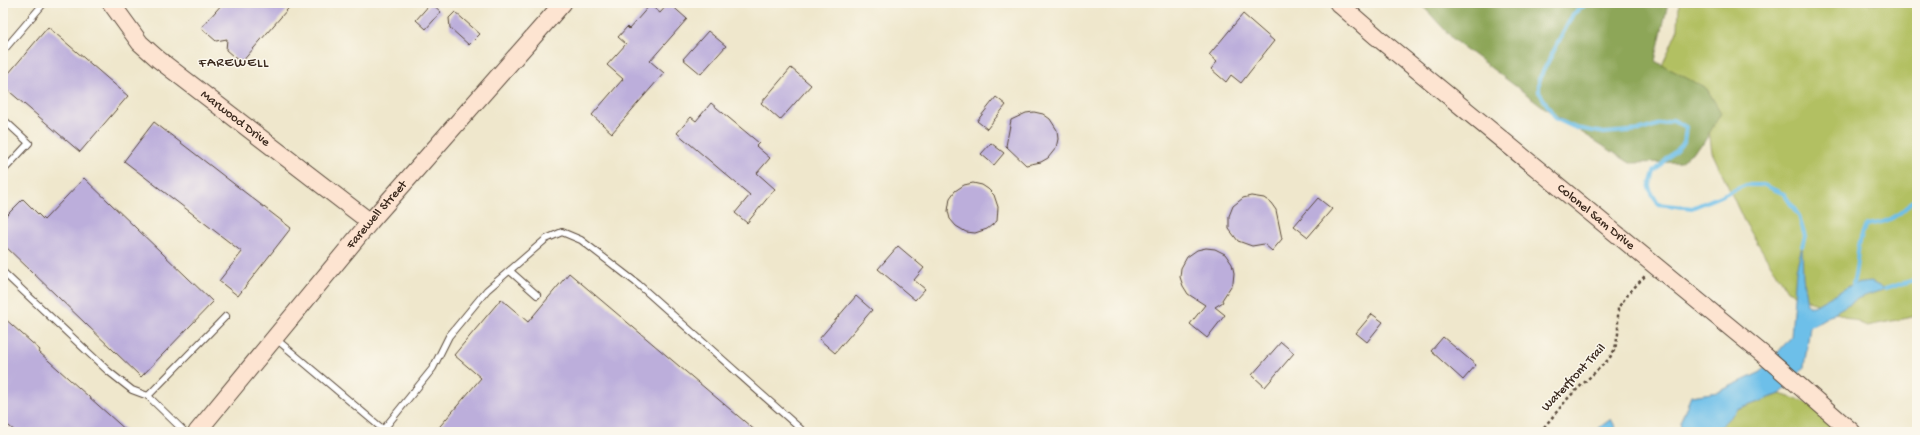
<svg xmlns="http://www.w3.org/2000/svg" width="1920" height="435" font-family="'Gochi Hand',sans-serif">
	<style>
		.green { fill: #b2c062; stroke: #767540 }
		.forest { fill: #8da658; stroke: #64683b }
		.water { fill: #6dbfe9; stroke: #547484 }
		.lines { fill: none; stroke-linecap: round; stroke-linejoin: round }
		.stream { stroke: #6dbfe9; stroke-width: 4 }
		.building { fill: #bcaedb }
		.lane-casing { stroke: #564638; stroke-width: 8 }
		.secondary-casing { stroke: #564638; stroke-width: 19 }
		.path { stroke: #564638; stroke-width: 2.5; stroke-dasharray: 3 3; stroke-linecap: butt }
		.lane { stroke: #fff; stroke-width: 6 }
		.secondary { stroke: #fde4d1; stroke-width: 17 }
		.labels { text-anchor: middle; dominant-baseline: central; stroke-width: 3; stroke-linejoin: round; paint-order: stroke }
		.street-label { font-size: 13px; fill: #3b2a1e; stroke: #fbf7ec }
		.neighbourhood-label { font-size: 14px; letter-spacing: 1px; fill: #3b2a1e; stroke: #fbf7ec }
	</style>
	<rect width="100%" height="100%" fill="#fbf7ec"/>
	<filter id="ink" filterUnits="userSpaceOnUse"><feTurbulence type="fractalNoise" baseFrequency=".025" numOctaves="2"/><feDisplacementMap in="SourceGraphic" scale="8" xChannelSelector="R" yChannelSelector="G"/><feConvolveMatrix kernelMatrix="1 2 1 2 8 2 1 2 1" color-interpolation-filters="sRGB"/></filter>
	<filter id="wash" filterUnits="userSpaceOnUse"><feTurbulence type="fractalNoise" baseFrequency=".012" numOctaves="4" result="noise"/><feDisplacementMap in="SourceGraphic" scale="16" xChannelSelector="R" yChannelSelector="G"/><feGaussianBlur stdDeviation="0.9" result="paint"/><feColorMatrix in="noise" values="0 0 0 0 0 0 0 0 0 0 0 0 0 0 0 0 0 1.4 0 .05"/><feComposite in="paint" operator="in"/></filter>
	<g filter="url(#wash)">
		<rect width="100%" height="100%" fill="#efe7cc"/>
		<g class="green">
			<polygon points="1679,3 1917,3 1917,316 1867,326 1787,291 1744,221 1712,152 1707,116 1660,70 1678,29"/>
			<polygon points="1780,394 1817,406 1847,432 1718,432 1718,429 1737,410"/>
		</g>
		<polygon class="forest" points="1420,3 1668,3 1655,61 1707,89 1721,113 1703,144 1680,162 1630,163 1553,114 1455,41"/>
		<g class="water">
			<polygon points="1802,246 1803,277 1807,305 1814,306 1853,284 1871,282 1885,289 1859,298 1810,327 1804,367 1792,383 1780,394 1737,410 1718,429 1718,432 1682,432 1680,422 1691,396 1718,392 1761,372 1791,337 1796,270"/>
			<polygon points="1611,419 1618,432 1593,432"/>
		</g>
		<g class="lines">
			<g class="stream">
				<polyline points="1588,3 1573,14 1539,79 1539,92 1556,119 1576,128 1604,133 1641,130 1673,120 1686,127 1684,142 1654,172 1649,188 1658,204 1692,208 1746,185 1764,185 1784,194 1799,216 1805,237 1802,246"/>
				<path d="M1853,284C1859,265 1855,242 1867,225C1878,223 1888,222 1897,215C1905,210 1909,203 1917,198"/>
				<polyline points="1885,289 1917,279"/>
			</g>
		</g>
		<g id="blocks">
			<g class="building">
				<polygon points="223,3 293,3 241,63 226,50 227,39 216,41 201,28"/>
				<polygon points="431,3 441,12 426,29 416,20"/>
				<polygon points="669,3 687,19 650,61 664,73 612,133 592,115 623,79 607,65 626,44 618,37 627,27 629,29 650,5 660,13"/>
				<polygon points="455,12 480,34 469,45 450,28 449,18"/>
				<polygon points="1243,14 1274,41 1241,83 1231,75 1226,82 1211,69 1217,62 1209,55"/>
				<polygon points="48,27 128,96 80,152 3,86 3,80"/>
				<polygon points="708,31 726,46 701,74 683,59"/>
				<polygon points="791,68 811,85 780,120 761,103"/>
				<polygon points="996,97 1006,105 987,129 977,121"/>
				<polygon points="711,103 759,143 756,146 770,158 757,173 775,189 747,223 735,213 750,195 677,133 691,117 696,121"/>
				<polygon points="1034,112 1043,114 1050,119 1057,130 1058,139 1056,148 1048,158 1041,162 1026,165 1006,146 1011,120 1026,113"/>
				<polygon points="154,122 291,228 238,296 219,281 242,252 124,161"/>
				<polygon points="991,143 1004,153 994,165 981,154"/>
				<polygon points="84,178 213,302 141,377 3,244 3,219 23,199 44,220"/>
				<polygon points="973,183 982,185 988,189 994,195 998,207 997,221 987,229 975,233 966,232 956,226 950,219 948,211 950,198 955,191 964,185"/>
				<polygon points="1251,196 1264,198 1271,203 1276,210 1282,239 1272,251 1264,244 1252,246 1238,241 1229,229 1229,216 1233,206 1243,198"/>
				<polygon points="1318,198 1332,209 1308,237 1294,226"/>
				<polygon points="898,246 924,268 914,280 925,289 915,300 878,269"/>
				<polygon points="1206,248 1215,249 1225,254 1232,264 1234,273 1233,283 1222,300 1223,302 1215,307 1225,315 1207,338 1190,324 1205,305 1188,294 1183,286 1180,277 1181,268 1187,257 1197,250"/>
				<polygon points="569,273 757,432 435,432 481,378 454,355 501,299 528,322"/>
				<polygon points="856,296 872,310 835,353 819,339"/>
				<polygon points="1372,314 1383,322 1367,342 1356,333"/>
				<polygon points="3,317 40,350 39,352 128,432 16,432 3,421"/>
				<polygon points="1443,337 1476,365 1463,380 1431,351"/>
				<polygon points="1281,342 1294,353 1265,387 1252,375"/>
			</g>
		</g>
	</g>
	<g filter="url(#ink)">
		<use href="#blocks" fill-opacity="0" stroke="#564638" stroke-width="1"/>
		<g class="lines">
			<g class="lane-casing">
				<g id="lane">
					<polyline points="3,51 44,3"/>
					<polyline points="3,119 29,143 3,171"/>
					<polyline points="510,271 537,295"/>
					<polyline points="3,272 108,371 132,390 148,396"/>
					<polyline points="276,339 385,431"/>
					<polyline points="383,430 433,368 449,336 487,290 546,239 562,232 581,240 638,284 804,432"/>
					<polyline points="185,432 148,396 226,316"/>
				</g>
			</g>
			<g class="secondary-casing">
				<g id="secondary">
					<path id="s1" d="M111,3L140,43L158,59L370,222"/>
					<path id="s2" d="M1338,3L1377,37L1765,356L1852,432"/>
					<path id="s3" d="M197,432L370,222L563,3"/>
				</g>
			</g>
			<polyline class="path" points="1540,432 1569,397 1609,359 1615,349 1618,334 1618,308 1628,294 1645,276"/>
			<use href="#lane" class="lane"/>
			<use href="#secondary" class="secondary"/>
		</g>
	</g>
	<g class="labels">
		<g class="street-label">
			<text stroke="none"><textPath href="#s1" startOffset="171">Marwood Drive</textPath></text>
			<text stroke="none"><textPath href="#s3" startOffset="282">Farewell Street</textPath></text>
			<text stroke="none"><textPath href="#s2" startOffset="335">Colonel Sam Drive</textPath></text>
			<text transform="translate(1574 378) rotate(-47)">Waterfront Trail</text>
		</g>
		<g class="neighbourhood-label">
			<text x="234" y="63">FAREWELL</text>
		</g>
	</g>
	<rect width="1920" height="435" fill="none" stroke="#fbf7ec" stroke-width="16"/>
</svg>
